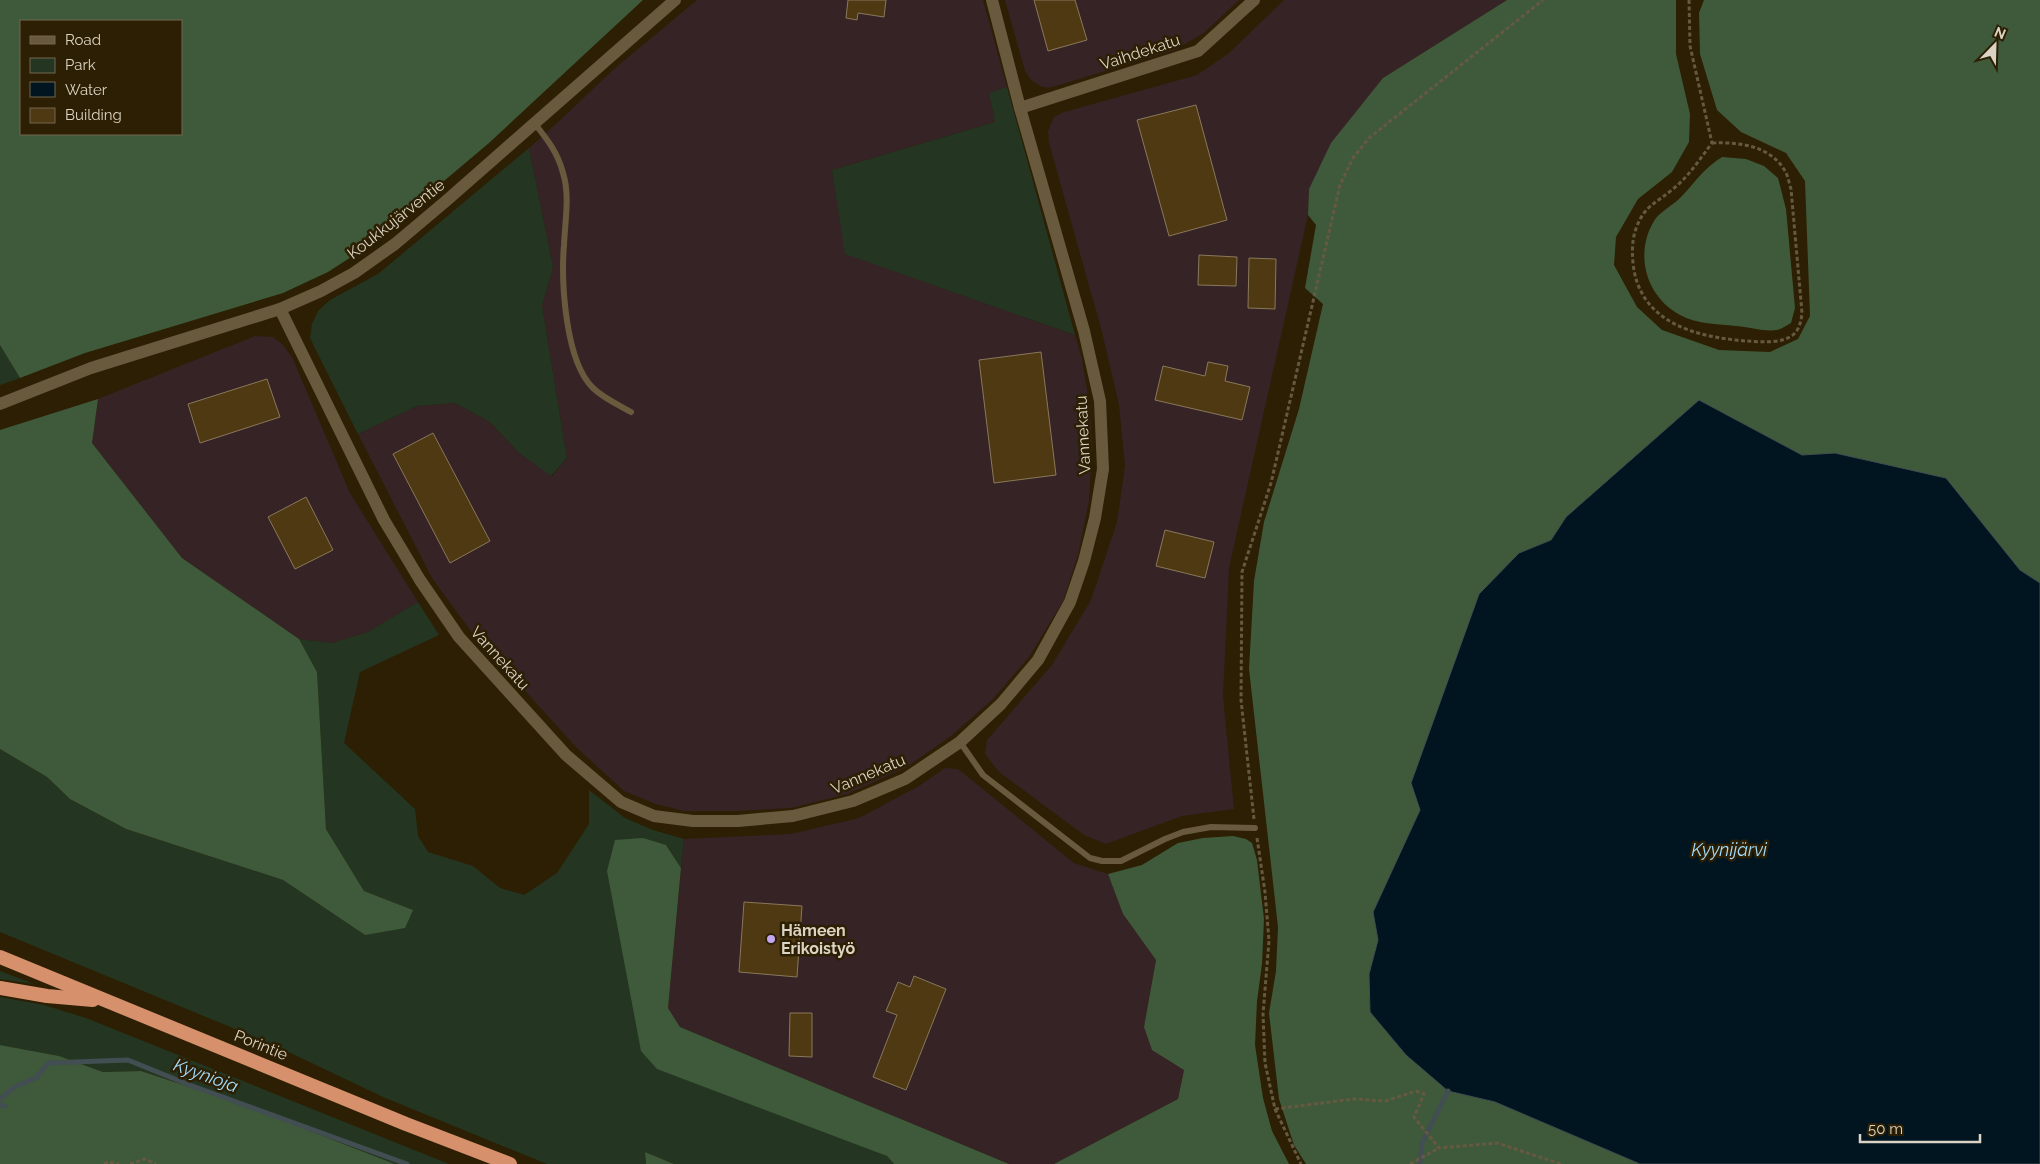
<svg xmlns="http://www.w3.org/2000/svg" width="2040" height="1164" font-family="Raleway,sans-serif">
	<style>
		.industrial { fill: #362326 }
		.green { fill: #243621 }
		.forest { fill: #3f5a3a; fill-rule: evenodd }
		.water { fill: #001520; stroke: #424e51 }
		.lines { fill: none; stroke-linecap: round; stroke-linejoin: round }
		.stream { stroke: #424e51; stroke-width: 5 }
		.building { fill: #4e3912; stroke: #8a785b }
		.path { stroke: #655941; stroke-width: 3; stroke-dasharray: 4 2.5; stroke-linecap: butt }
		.service { stroke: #695a3d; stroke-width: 6 }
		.minor { stroke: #695a3d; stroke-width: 12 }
		.tertiary { stroke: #695a3d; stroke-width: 12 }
		.trunk { stroke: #d6906c; stroke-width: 14 }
		.poi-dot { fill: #c4a7f1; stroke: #2c1f03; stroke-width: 2 }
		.labels { text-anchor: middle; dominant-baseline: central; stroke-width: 5; stroke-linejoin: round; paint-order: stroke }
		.street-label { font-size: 16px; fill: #dbd3c3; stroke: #2c1f03 }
		.poi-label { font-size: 16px; font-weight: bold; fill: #dbd3c3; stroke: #2c1f03; text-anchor: start }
		.water-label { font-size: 18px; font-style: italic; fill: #a2dbfb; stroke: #2c1f03 }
	</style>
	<rect width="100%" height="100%" fill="#2c1f03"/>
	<g class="industrial">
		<polygon points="697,0 983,0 1007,87 989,93 995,122 832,170 846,254 1075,335 1082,359 1090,408 1092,447 1089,500 1078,555 1063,601 1029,657 993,699 951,736 905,768 847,794 791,808 736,811 684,811 656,804 624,791 576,747 470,630 432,578 358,434 417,406 455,403 490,422 518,452 552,476 567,458 542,306 553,267 529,148 556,124 614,69"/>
		<polygon points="1005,0 1239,0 1205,32 1175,50 1049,88 1040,86 1031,80 1025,71"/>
		<polygon points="1284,0 1507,0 1383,78 1309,189 1308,215 1229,568 1223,696 1234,809 1182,816 1106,844 1084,835 999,772 985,754 987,740 1052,665 1091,600 1117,522 1125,466 1119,405 1102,332 1049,143 1048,131 1054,117 1064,112 1197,75 1228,54"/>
		<polygon points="255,336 273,337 283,345 292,357 350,493 418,602 368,632 332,643 299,639 182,558 92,443 98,399"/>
		<polygon points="945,768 958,769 1074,863 1108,874 1123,914 1156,960 1144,1027 1184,1070 1178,1099 1054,1164 1009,1164 680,1027 668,1008 684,839 791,834 859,818 919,786"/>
	</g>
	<g class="green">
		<polygon points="1007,87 1075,335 845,254 832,170 995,122 989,93"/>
		<polygon points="529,148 553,267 542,306 567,458 551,476 518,452 490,422 455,403 417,406 358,434 310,338 312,324 318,311 330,300 378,274"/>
		<polygon points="0,345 20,378 0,385"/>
		<polygon points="418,602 439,635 360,672 344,743 415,809 418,836 428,852 473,866 500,888 524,895 557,873 589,824 589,790 625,818 653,830 684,839 681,868 666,845 641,1051 887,1156 894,1164 674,1164 645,1152 646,1164 547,1164 383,1097 274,1045 0,932 0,749 47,777 70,799 126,829 283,880 365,935 413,910 364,891 326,829 317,672 299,639 332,643 368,632"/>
		<polygon points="0,971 34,984 0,979"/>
		<polygon points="0,997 44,1005 86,1018 449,1164 395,1164 235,1102 141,1071 103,1072 59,1056 0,1045"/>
	</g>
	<g class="forest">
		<path d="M0,0H643L489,143L362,250L328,272L283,293L85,353L20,378L0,345ZM21,21H181V134H21Z"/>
		<polygon points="1507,0 1676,0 1676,54 1690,114 1689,142 1672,172 1638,199 1616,237 1614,265 1637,307 1662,330 1719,350 1770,352 1798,339 1810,316 1805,181 1786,153 1741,132 1717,110 1700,54 1699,13 1704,0 2040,0 2040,583 1835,453 1802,455 1699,400 1566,517 1551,540 1519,553 1434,721 1411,783 1420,810 1373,912 1378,940 1369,974 1370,1012 1406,1055 1448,1091 1495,1102 1640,1164 1306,1164 1294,1145 1279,1099 1269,1013 1276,971 1278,927 1249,669 1254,581 1264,522 1299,409 1323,304 1305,288 1316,225 1308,215 1309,189 1331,143 1383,78"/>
		<path d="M1722,157L1746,159L1764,166L1778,178L1786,209L1795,308L1791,323C1787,325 1782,329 1777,330C1765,332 1749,327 1736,326C1718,324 1696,324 1680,315C1646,297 1634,254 1654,221C1658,213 1675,204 1682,196C1696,181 1704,168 1722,157Z"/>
		<polygon points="98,399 92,443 182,558 299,639 317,672 326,829 364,891 413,910 405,928 365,935 283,880 126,829 70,799 47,777 0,749 0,430"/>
		<polygon points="1233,836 1246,839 1252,843 1257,860 1264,919 1262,964 1257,1001 1255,1045 1263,1098 1272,1131 1289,1164 1054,1164 1178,1099 1184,1070 1152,1050 1144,1027 1156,960 1123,914 1108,874 1142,865 1178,843 1203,838"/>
		<polygon points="643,838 666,845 681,868 668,1008 680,1027 1009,1164 894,1164 887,1156 657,1069 641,1051 607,871 615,840"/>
		<polygon points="0,1045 59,1056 103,1072 141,1071 235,1102 395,1164 0,1164"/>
		<polygon points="645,1152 674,1164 646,1164"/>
	</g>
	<polygon class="water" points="1699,400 1802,455 1835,453 1946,478 2020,570 2040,583 2040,1164 1640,1164 1495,1102 1448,1091 1406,1055 1370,1012 1369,974 1378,940 1373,912 1420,810 1411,783 1479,594 1519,553 1551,540 1566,517"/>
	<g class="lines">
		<g class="stream">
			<polyline points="0,1099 16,1086 36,1078 48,1063 128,1060 187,1084 407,1164"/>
			<polyline points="0,1105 5,1106"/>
			<polyline points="1420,1164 1422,1143 1448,1091"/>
		</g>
	</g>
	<g class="building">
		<polygon points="848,0 886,0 884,17 858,13 857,20 846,18"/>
		<polygon points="1034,0 1075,0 1087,40 1048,51"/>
		<polygon points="1196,105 1227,220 1169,236 1137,120"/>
		<polygon points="1199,255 1237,257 1236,286 1198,285"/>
		<polygon points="1249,258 1276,259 1275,309 1248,308"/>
		<polygon points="1041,352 1056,475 994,483 979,360"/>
		<polygon points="1208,362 1228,366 1225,381 1250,387 1242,420 1155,400 1163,366 1205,376"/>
		<polygon points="267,379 280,417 200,443 188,404"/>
		<polygon points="433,433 490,541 450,563 393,454"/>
		<polygon points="306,497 333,550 295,569 268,517"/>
		<polygon points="1165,530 1214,542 1205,578 1156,566"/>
		<polygon points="744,902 802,906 797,977 739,972"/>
		<polygon points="914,976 946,989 906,1090 873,1077 897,1015 886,1011 898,982 910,987"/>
		<polygon points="790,1013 812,1013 812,1057 789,1056"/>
	</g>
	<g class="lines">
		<g class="path">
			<path d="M1689,0L1690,46L1712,143C1700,159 1689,176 1673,189C1658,202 1645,205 1637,226C1632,238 1632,250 1633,263C1639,323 1696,337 1746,341C1761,342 1783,344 1794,334C1800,328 1801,321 1802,313L1791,189C1789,183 1788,176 1785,171C1770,145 1738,142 1712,143"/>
			<polyline points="1254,819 1241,700 1242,572 1271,483 1340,185 1353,158 1369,138 1543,0"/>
			<polyline points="1257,838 1265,892 1269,941 1263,1014 1265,1063 1275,1109 1301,1164"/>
			<polyline points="1275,1109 1353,1099 1385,1101 1416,1091 1424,1094 1414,1117 1439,1148 1497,1143 1561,1164"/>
			<polyline points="104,1164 108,1162 119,1164"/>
			<polyline points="130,1164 145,1159 156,1164"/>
			<polyline points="1410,1164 1439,1148"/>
		</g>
		<g class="service">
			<path d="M535,124C547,139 558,153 563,173C570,195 565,222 564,245C561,281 565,361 593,388C603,398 619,405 631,412"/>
			<polyline points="960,742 983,775 1090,858 1102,861 1121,861 1165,839 1183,832 1211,827 1255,828"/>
		</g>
		<g class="minor">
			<polyline points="1020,108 1198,51 1254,0"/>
			<polyline points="280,309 384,520 420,580 459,637 566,755 621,802 654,816 693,821 738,821 793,816 853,801 905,779 960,742 1001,704 1038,660 1070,602 1084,561 1095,518 1103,469 1100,401 1084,331 1020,108 992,0"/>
		</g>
		<polyline class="tertiary" points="0,404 91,368 280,309 321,291 354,273 395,244 446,201 675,0"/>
		<g class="trunk">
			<polyline points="0,957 406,1124 510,1164"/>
			<polyline points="0,988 47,996 93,1000"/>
		</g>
	</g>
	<circle class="poi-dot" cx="771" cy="939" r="5"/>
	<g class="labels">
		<g class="street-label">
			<text transform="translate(1140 52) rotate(-18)">Vaihdekatu</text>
			<text transform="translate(396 219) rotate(-38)">Koukkujärventie</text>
			<text transform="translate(1083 435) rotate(-93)">Vannekatu</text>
			<text transform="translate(500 658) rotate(48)">Vannekatu</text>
			<text transform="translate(868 774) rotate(-23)">Vannekatu</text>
			<text transform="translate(261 1045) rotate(22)">Porintie</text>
		</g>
		<g class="poi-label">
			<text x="781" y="930">Hämeen<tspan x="781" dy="18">Erikoistyö</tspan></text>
		</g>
		<g class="water-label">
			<text x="1729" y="849">Kyynijärvi</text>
			<text transform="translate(206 1075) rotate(20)">Kyynioja</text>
		</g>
	</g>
	<rect x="20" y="20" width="162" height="115" fill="#2c1f03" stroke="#726750"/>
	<rect x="30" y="36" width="25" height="8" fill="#695a3d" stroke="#726750"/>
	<text x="65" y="45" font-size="15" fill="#dbd3c3">Road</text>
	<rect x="30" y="58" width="25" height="15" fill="#243621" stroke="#726750"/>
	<text x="65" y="70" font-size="15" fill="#dbd3c3">Park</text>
	<rect x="30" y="82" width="25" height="15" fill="#001520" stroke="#726750"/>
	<text x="65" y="95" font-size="15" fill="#dbd3c3">Water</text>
	<rect x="30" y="108" width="25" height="15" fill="#4e3912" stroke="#726750"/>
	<text x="65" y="120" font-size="15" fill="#dbd3c3">Building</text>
	<g transform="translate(1995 45) rotate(23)" stroke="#2c1f03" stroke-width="4" paint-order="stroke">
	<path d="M0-4L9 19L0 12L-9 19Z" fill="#dbd3c3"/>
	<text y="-8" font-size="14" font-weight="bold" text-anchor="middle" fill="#dbd3c3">N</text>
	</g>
	<path d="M1860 1134v8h120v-8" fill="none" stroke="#dbd3c3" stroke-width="2.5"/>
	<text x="1868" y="1134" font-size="15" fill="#dbd3c3" stroke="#2c1f03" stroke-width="4" paint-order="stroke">50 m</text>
</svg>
